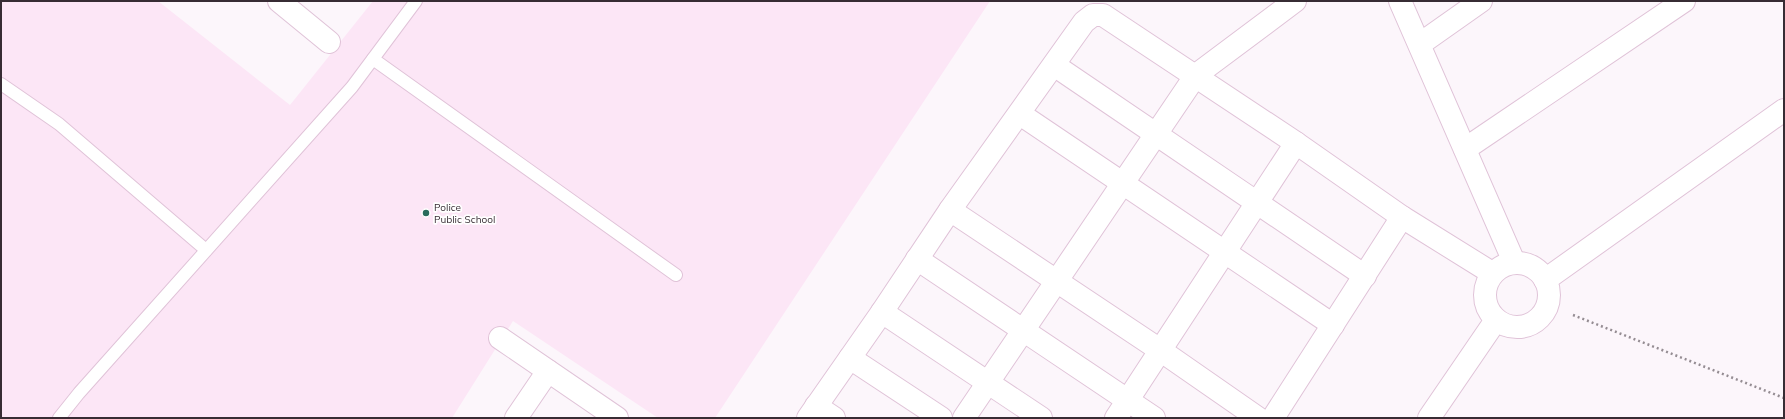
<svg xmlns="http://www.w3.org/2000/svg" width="1785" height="419" font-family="Mulish,sans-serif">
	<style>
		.built { fill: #fce6f6 }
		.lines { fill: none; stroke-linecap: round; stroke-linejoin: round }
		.service-casing { stroke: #e0c3d8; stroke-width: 14 }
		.minor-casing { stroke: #e0c3d8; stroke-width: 24 }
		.path { stroke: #958d93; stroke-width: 2.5; stroke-dasharray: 2 3; stroke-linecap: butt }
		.service { stroke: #fff; stroke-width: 12 }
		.minor { stroke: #fff; stroke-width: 22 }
		.poi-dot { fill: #296b5c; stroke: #fff; stroke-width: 1.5 }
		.labels { text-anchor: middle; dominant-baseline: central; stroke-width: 3.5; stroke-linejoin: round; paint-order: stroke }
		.poi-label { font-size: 10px; fill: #372c34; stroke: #fff; text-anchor: start }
	</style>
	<rect width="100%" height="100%" fill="#fcf6fb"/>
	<polygon class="built" points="1,1 158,1 290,105 373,1 990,1 715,418 658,418 513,321 452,418 1,418"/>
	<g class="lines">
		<g class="service-casing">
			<g id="service">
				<polyline points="373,59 676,275"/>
				<polyline points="1,84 59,124 206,250"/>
				<polyline points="59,418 79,393 352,87 416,1"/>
			</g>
		</g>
		<g class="minor-casing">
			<g id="minor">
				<polyline points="279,1 329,42"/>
				<polyline points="1400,1 1514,262"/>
				<polyline points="1420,44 1481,1"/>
				<polyline points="1054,65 1365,276"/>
				<polyline points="1020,114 1333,325"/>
				<polyline points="1465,149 1684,1"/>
				<polyline points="950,210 1160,350 1258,418"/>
				<polyline points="917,259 1154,418"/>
				<circle cx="1517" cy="295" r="32"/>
				<polyline points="1545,280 1784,110"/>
				<polyline points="882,312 1041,418"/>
				<polyline points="500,338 617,418"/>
				<polyline points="850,358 941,418"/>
				<polyline points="816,406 834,418"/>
				<polyline points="516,418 548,371"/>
				<polyline points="808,418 882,312 950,210 1084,22 1093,15 1103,15 1296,143 1402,217 1492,273"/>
				<polyline points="964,418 1196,75 1295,1"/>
				<polyline points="1116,418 1296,143"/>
				<polyline points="1273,418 1402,217"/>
				<polyline points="1429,418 1496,320"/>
			</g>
		</g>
		<polyline class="path" points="1573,315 1784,398"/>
		<use href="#service" class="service"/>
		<use href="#minor" class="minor"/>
	</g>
	<circle class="poi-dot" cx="426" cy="213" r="4"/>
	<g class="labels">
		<g class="poi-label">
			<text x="434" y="207">Police<tspan x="434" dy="12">Public School</tspan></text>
		</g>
	</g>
	<rect width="1785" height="419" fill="none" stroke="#372c34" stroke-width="4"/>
</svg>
